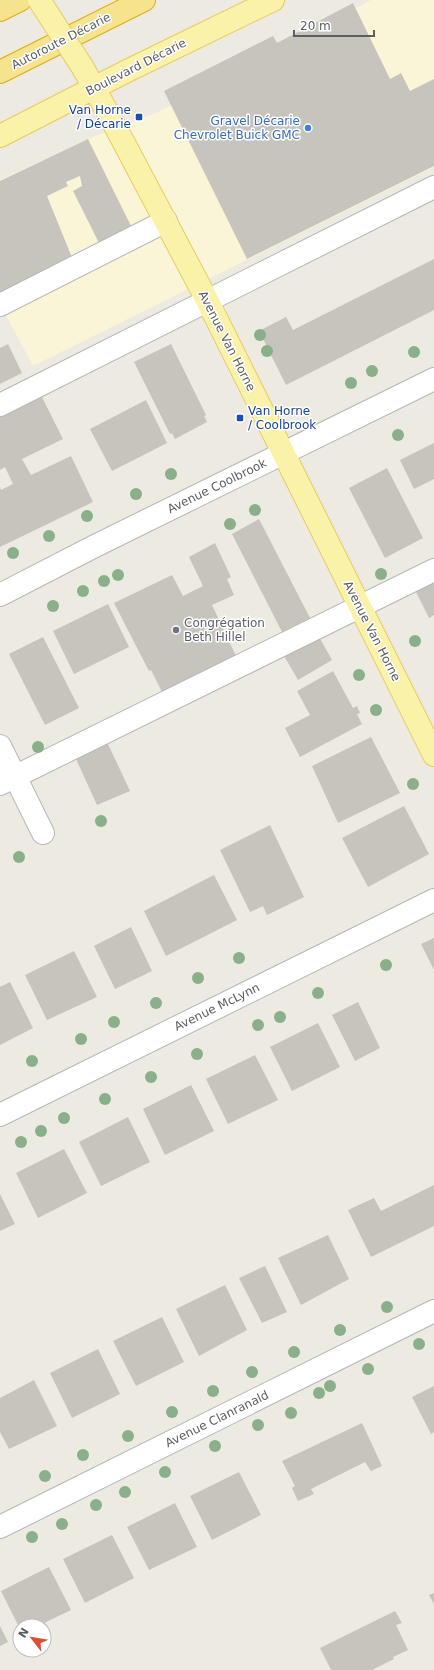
<svg xmlns="http://www.w3.org/2000/svg" width="434" height="1670" font-family="'DejaVu Sans',sans-serif">
	<style>
		.commercial { fill: #fbf5d7 }
		.building { fill: #c7c4be }
		.lines { fill: none; stroke-linecap: round; stroke-linejoin: round }
		.minor-casing { stroke: #b4b7bb; stroke-width: 24 }
		.major-casing { stroke: #e8cb5e; stroke-width: 24 }
		.highway-casing { stroke: #dfac0e; stroke-width: 24 }
		.minor { stroke: #fff; stroke-width: 22 }
		.major { stroke: #faf2a9; stroke-width: 22 }
		.highway { stroke: #f6e38e; stroke-width: 22 }
		.major-bridge-casing { stroke: #e8cb5e; stroke-width: 24; stroke-linecap: butt }
		.major-bridge { stroke: #faf2a9; stroke-width: 22 }
		.tree { fill: #8ab08a }
		.transit-dot { fill: #1a4fb4; stroke: #fff; stroke-width: 1.5 }
		.shop-dot { fill: #3f7fe0; stroke: #fff; stroke-width: 1.5 }
		.worship-dot { fill: #6b7280; stroke: #fff; stroke-width: 1.5 }
		.labels { text-anchor: middle; dominant-baseline: central; stroke-width: 3; stroke-linejoin: round; paint-order: stroke }
		.street-label { font-size: 12px; fill: #5a5d61; stroke: #fff }
		.transit-label { font-size: 12px; fill: #164399; stroke: #fff; text-anchor: end }
		.shop-label { font-size: 12px; fill: #366cbe; stroke: #fff; text-anchor: end }
		.worship-label { font-size: 12px; fill: #5b616d; stroke: #fff; text-anchor: start }
	</style>
	<rect width="100%" height="100%" fill="#eceae1"/>
	<polygon class="commercial" points="371,0 434,0 434,167 33,366 0,304 0,180 88,139 158,112"/>
	<g class="building">
		<polygon points="353,3 390,79 401,73 410,91 434,79 434,166 247,259 164,91 273,36 277,43"/>
		<polygon points="88,139 132,228 100,245 73,191 82,186 80,176 66,182 68,186 47,196 73,260 0,296 0,181"/>
		<polygon points="434,259 434,310 286,385 259,331 286,317 293,330"/>
		<polygon points="8,344 22,373 0,384 0,348"/>
		<polygon points="171,344 206,415 204,416 207,422 175,439 172,433 170,434 134,362"/>
		<polygon points="40,393 63,439 22,459 31,475 71,456 93,502 0,547 0,487 1,490 13,484 5,467 0,470 0,413"/>
		<polygon points="146,400 167,443 112,471 90,429"/>
		<polygon points="434,443 434,479 414,489 400,460"/>
		<polygon points="387,468 423,538 385,558 349,488"/>
		<polygon points="259,519 310,618 282,632 232,534"/>
		<polygon points="215,543 231,577 227,579 234,595 212,605 236,656 162,692 151,670 149,671 114,603 172,575 183,596 203,586 189,557"/>
		<polygon points="434,580 434,615 429,618 415,590"/>
		<polygon points="108,604 129,647 74,674 53,631"/>
		<polygon points="318,635 332,660 298,680 283,654"/>
		<polygon points="43,637 79,708 45,725 9,654"/>
		<polygon points="333,671 353,708 357,706 360,713 357,714 362,724 300,757 285,728 310,715 297,691"/>
		<polygon points="371,737 400,793 338,823 312,766"/>
		<polygon points="108,744 130,791 97,805 76,759"/>
		<polygon points="404,806 429,854 368,887 342,838"/>
		<polygon points="270,825 304,897 267,915 263,906 250,912 220,850"/>
		<polygon points="214,875 237,920 166,956 144,911"/>
		<polygon points="131,927 152,971 115,989 94,946"/>
		<polygon points="434,938 434,970 421,944"/>
		<polygon points="74,951 97,997 47,1020 25,975"/>
		<polygon points="10,982 33,1028 0,1045 0,987"/>
		<polygon points="358,1002 380,1048 355,1061 332,1015"/>
		<polygon points="318,1023 340,1067 292,1091 270,1047"/>
		<polygon points="255,1055 278,1100 228,1124 206,1079"/>
		<polygon points="191,1085 214,1131 165,1155 143,1109"/>
		<polygon points="128,1117 150,1162 101,1186 79,1142"/>
		<polygon points="64,1149 87,1193 38,1218 16,1173"/>
		<polygon points="434,1185 434,1226 371,1257 348,1210 374,1198 381,1211"/>
		<polygon points="0,1194 15,1224 0,1231"/>
		<polygon points="328,1235 349,1279 301,1305 278,1258"/>
		<polygon points="265,1266 287,1312 262,1323 239,1278"/>
		<polygon points="225,1285 247,1330 199,1356 176,1309"/>
		<polygon points="162,1317 184,1362 136,1386 113,1341"/>
		<polygon points="98,1349 120,1394 72,1418 50,1373"/>
		<polygon points="34,1380 57,1426 9,1449 0,1432 0,1398"/>
		<polygon points="434,1386 434,1432 431,1434 412,1397"/>
		<polygon points="362,1423 382,1466 371,1471 365,1462 311,1489 314,1494 298,1501 292,1488 295,1486 282,1461"/>
		<polygon points="239,1472 261,1515 212,1540 190,1496"/>
		<polygon points="175,1503 197,1547 149,1570 127,1527"/>
		<polygon points="112,1535 134,1578 85,1603 63,1559"/>
		<polygon points="49,1567 71,1610 38,1626 20,1626 20,1629 1,1591"/>
		<polygon points="434,1593 434,1604 429,1595"/>
		<polygon points="395,1611 402,1623 396,1625 408,1650 393,1657 394,1659 372,1670 331,1670 320,1648"/>
		<polygon points="0,1626 8,1642 0,1646"/>
	</g>
	<g class="lines">
		<g class="minor-casing">
			<g id="minor">
				<polyline points="0,305 166,221"/>
				<polyline points="0,405 434,187"/>
				<polyline points="0,595 95,546 434,379"/>
				<polyline points="0,746 43,833"/>
				<polyline points="0,784 434,570"/>
				<polyline points="0,1115 434,900"/>
				<polyline points="0,1527 434,1311"/>
			</g>
		</g>
		<g class="major-casing">
			<g id="major">
				<polyline points="83,68 114,124 207,300 434,755"/>
				<polyline points="0,136 127,71 273,0"/>
			</g>
		</g>
		<g class="highway-casing">
			<g id="highway">
				<polyline points="0,10 20,0"/>
				<polyline points="0,72 144,0"/>
			</g>
		</g>
		<use href="#minor" class="minor"/>
		<use href="#major" class="major"/>
		<use href="#highway" class="highway"/>
		<g class="major-bridge-casing">
			<polyline id="major-bridge" points="39,0 83,68"/>
		</g>
		<use href="#major-bridge" class="major-bridge"/>
	</g>
	<g class="tree">
		<circle cx="260" cy="335" r="6"/>
		<circle cx="267" cy="351" r="6"/>
		<circle cx="414" cy="352" r="6"/>
		<circle cx="372" cy="371" r="6"/>
		<circle cx="351" cy="383" r="6"/>
		<circle cx="398" cy="435" r="6"/>
		<circle cx="171" cy="474" r="6"/>
		<circle cx="136" cy="494" r="6"/>
		<circle cx="255" cy="510" r="6"/>
		<circle cx="87" cy="516" r="6"/>
		<circle cx="230" cy="524" r="6"/>
		<circle cx="49" cy="536" r="6"/>
		<circle cx="13" cy="553" r="6"/>
		<circle cx="381" cy="574" r="6"/>
		<circle cx="118" cy="575" r="6"/>
		<circle cx="104" cy="581" r="6"/>
		<circle cx="83" cy="591" r="6"/>
		<circle cx="53" cy="606" r="6"/>
		<circle cx="415" cy="641" r="6"/>
		<circle cx="359" cy="675" r="6"/>
		<circle cx="376" cy="710" r="6"/>
		<circle cx="38" cy="747" r="6"/>
		<circle cx="413" cy="784" r="6"/>
		<circle cx="101" cy="821" r="6"/>
		<circle cx="19" cy="857" r="6"/>
		<circle cx="239" cy="958" r="6"/>
		<circle cx="386" cy="965" r="6"/>
		<circle cx="198" cy="978" r="6"/>
		<circle cx="318" cy="993" r="6"/>
		<circle cx="156" cy="1003" r="6"/>
		<circle cx="280" cy="1017" r="6"/>
		<circle cx="114" cy="1022" r="6"/>
		<circle cx="258" cy="1025" r="6"/>
		<circle cx="81" cy="1039" r="6"/>
		<circle cx="197" cy="1054" r="6"/>
		<circle cx="32" cy="1061" r="6"/>
		<circle cx="151" cy="1077" r="6"/>
		<circle cx="105" cy="1099" r="6"/>
		<circle cx="64" cy="1118" r="6"/>
		<circle cx="41" cy="1131" r="6"/>
		<circle cx="21" cy="1142" r="6"/>
		<circle cx="387" cy="1307" r="6"/>
		<circle cx="340" cy="1330" r="6"/>
		<circle cx="419" cy="1344" r="6"/>
		<circle cx="294" cy="1352" r="6"/>
		<circle cx="368" cy="1369" r="6"/>
		<circle cx="252" cy="1372" r="6"/>
		<circle cx="330" cy="1386" r="6"/>
		<circle cx="213" cy="1391" r="6"/>
		<circle cx="319" cy="1393" r="6"/>
		<circle cx="172" cy="1412" r="6"/>
		<circle cx="291" cy="1413" r="6"/>
		<circle cx="258" cy="1425" r="6"/>
		<circle cx="128" cy="1436" r="6"/>
		<circle cx="215" cy="1446" r="6"/>
		<circle cx="83" cy="1455" r="6"/>
		<circle cx="165" cy="1472" r="6"/>
		<circle cx="45" cy="1476" r="6"/>
		<circle cx="125" cy="1492" r="6"/>
		<circle cx="96" cy="1505" r="6"/>
		<circle cx="62" cy="1524" r="6"/>
		<circle cx="32" cy="1537" r="6"/>
	</g>
	<g class="transit-dot">
		<rect x="135" y="113" width="8" height="8" rx="2"/>
		<rect x="236" y="414" width="8" height="8" rx="2"/>
	</g>
	<circle class="shop-dot" cx="308" cy="128" r="4"/>
	<circle class="worship-dot" cx="176" cy="630" r="4"/>
	<g class="labels">
		<g class="street-label">
			<text transform="translate(61 41) rotate(-27)">Autoroute Décarie</text>
			<text transform="translate(136 67) rotate(-27)">Boulevard Décarie</text>
			<text transform="translate(227 341) rotate(63)">Avenue Van Horne</text>
			<text transform="translate(217 486) rotate(-26)">Avenue Coolbrook</text>
			<text transform="translate(372 631) rotate(63)">Avenue Van Horne</text>
			<text transform="translate(217 1007) rotate(-26)">Avenue McLynn</text>
			<text transform="translate(217 1419) rotate(-26)">Avenue Clanranald</text>
		</g>
		<g class="transit-label">
			<text x="131" y="110">Van Horne<tspan x="131" dy="14">/ Décarie</tspan></text>
			<text x="248" y="411" text-anchor="start">Van Horne<tspan x="248" dy="14">/ Coolbrook</tspan></text>
		</g>
		<g class="shop-label">
			<text x="300" y="121">Gravel Décarie<tspan x="300" dy="14">Chevrolet Buick GMC</tspan></text>
		</g>
		<g class="worship-label">
			<text x="184" y="623">Congrégation<tspan x="184" dy="14">Beth Hillel</tspan></text>
		</g>
	</g>
	<g transform="translate(32 1638) rotate(301)"><circle r="19" fill="#ffffff" stroke="#bdbec0"/>
	<path d="M0-3L7 15L0 10L-7 15Z" fill="#dd4e36"/>
	<text y="-6" font-size="11" font-weight="bold" text-anchor="middle" fill="#5a5d61">N</text>
	</g>
	<path d="M294 30v6h80v-6" fill="none" stroke="#5a5d61" stroke-width="2"/>
	<text x="300" y="30" font-size="12" fill="#5a5d61" stroke="#ffffff" stroke-width="3" paint-order="stroke">20 m</text>
</svg>
